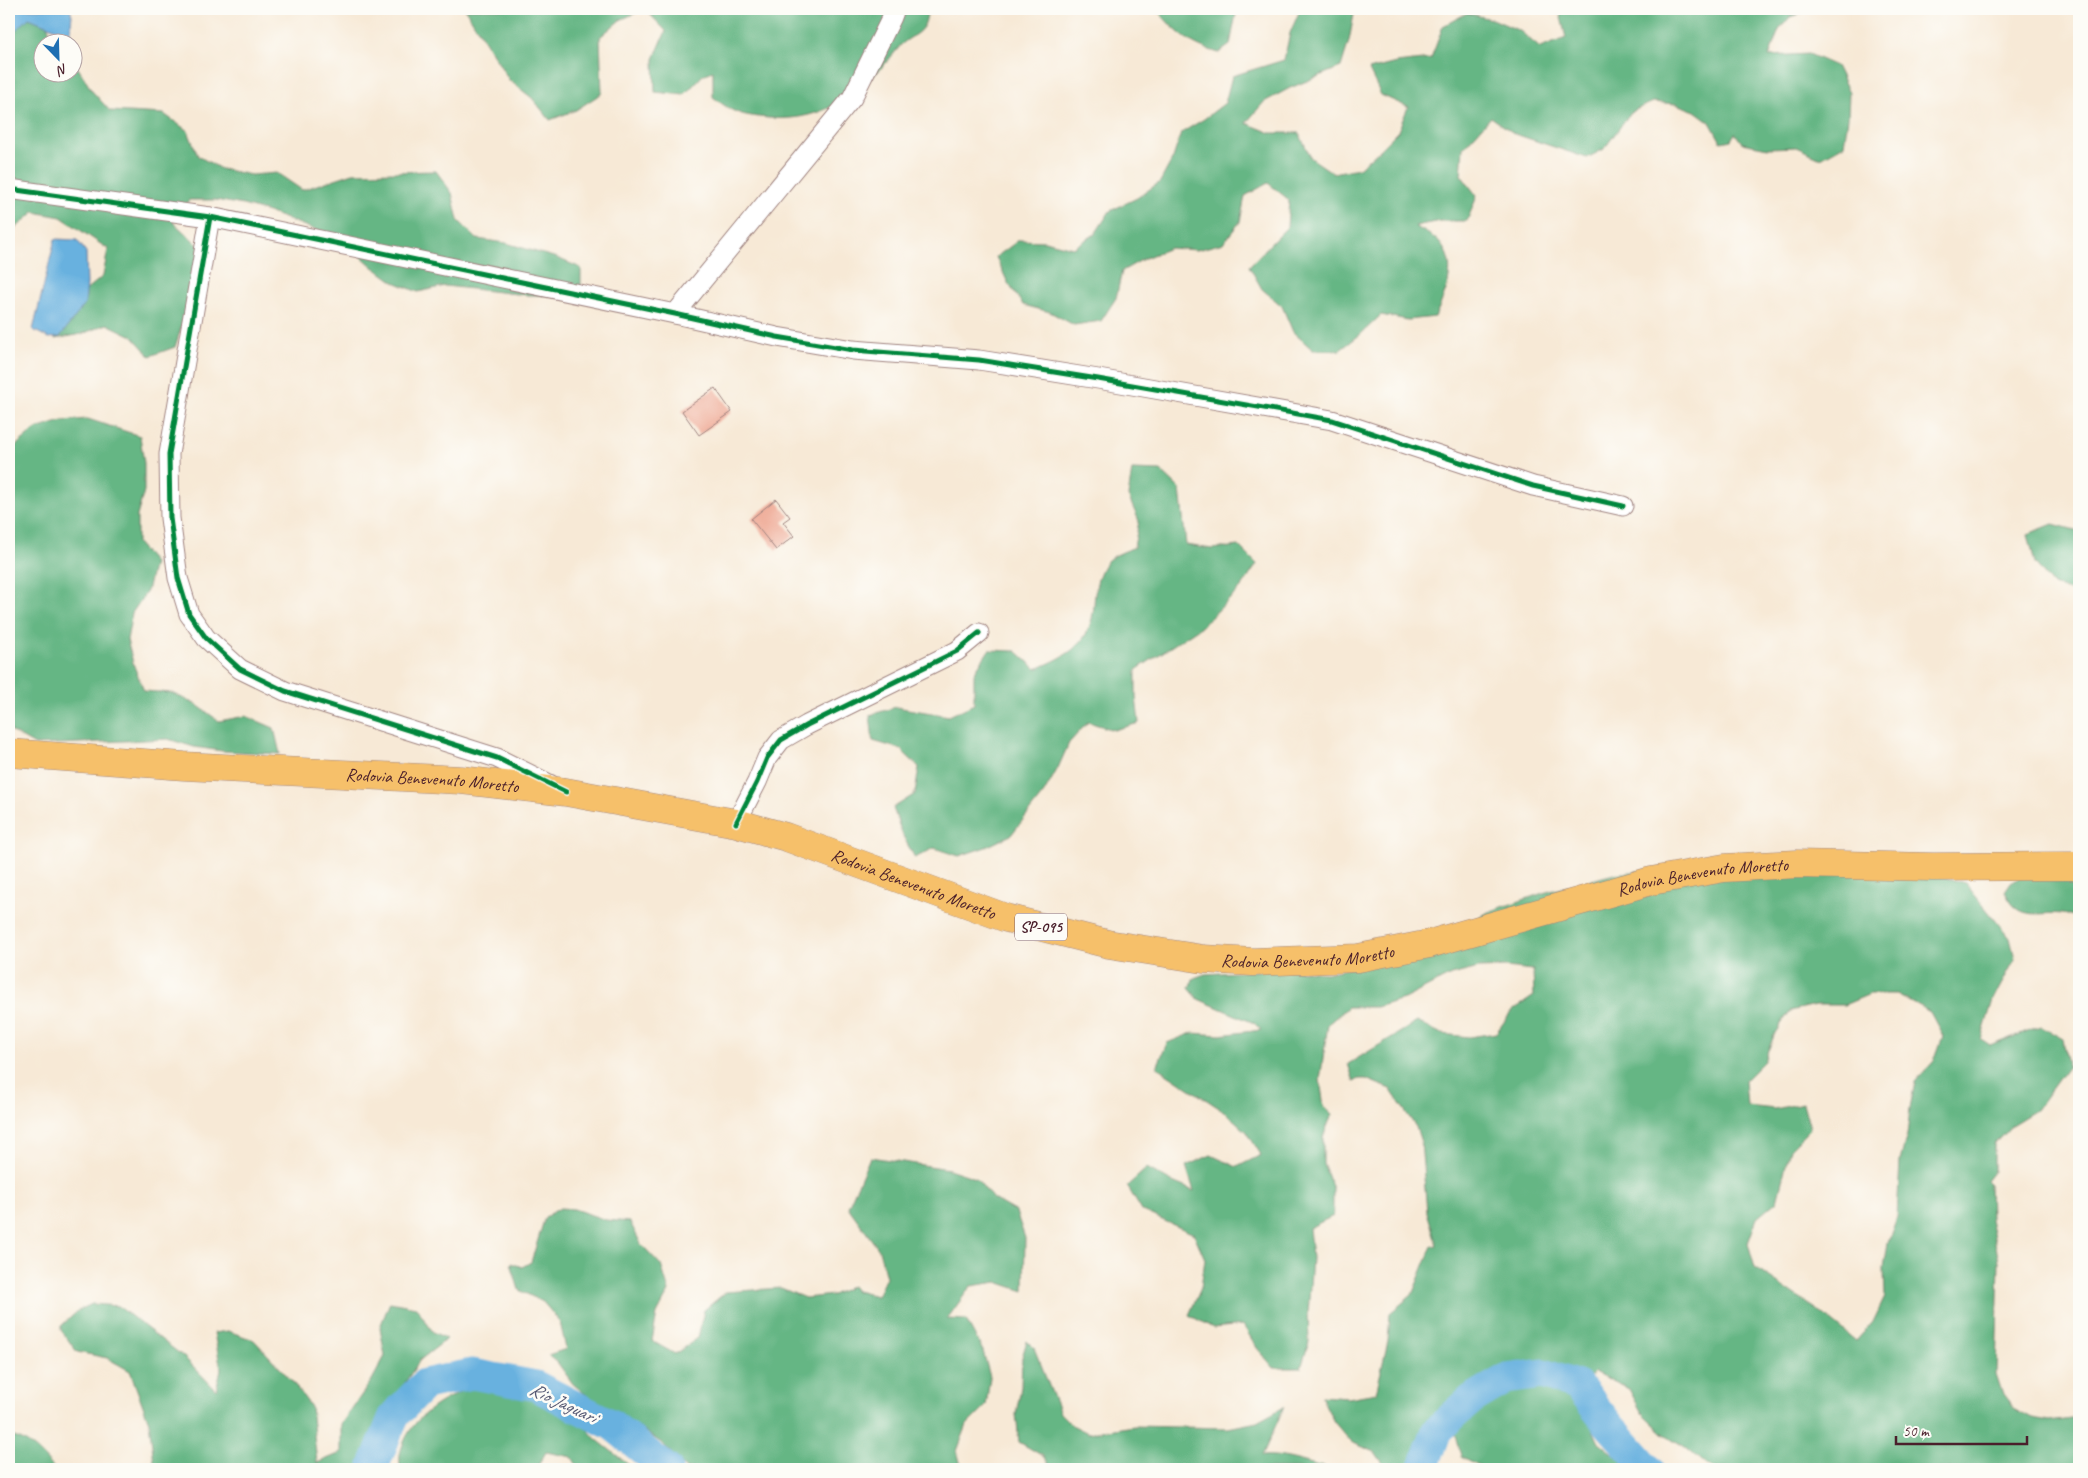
<svg xmlns="http://www.w3.org/2000/svg" width="2088" height="1478" font-family="Caveat,sans-serif">
	<style>
		.forest { fill: #65b684; stroke: #586a58; fill-rule: evenodd }
		.water { fill: #67b1df; stroke: #586885 }
		.lines { fill: none; stroke-linecap: round; stroke-linejoin: round }
		.river { stroke: #67b1df; stroke-width: 31 }
		.building { fill: #eea590 }
		.street-casing { stroke: #a08480; stroke-width: 21 }
		.primary-casing { stroke: #a08480; stroke-width: 29 }
		.street { stroke: #fff; stroke-width: 19 }
		.primary { stroke: #f6c06b; stroke-width: 28 }
		.cycleway-casing { stroke: #fdfcf7; stroke-width: 8 }
		.cycleway { stroke: #00873e; stroke-width: 5 }
		.labels { text-anchor: middle; dominant-baseline: central; stroke-width: 5; stroke-linejoin: round; paint-order: stroke }
		.shield { fill: #fdfcf7; stroke: #806168; stroke-width: 1 }
		.shield-label { font-size: 16px; font-weight: bold; fill: #4a1f2b }
		.street-label { font-size: 18px; fill: #4a1f2b; stroke: #fdfcf7 }
		.water-label { font-size: 19px; font-style: italic; fill: #565973; stroke: #fdfcf7 }
	</style>
	<rect width="100%" height="100%" fill="#fdfcf7"/>
	<filter id="ink" filterUnits="userSpaceOnUse"><feTurbulence type="fractalNoise" baseFrequency=".02" numOctaves="2"/><feDisplacementMap in="SourceGraphic" scale="10" xChannelSelector="R" yChannelSelector="G"/><feConvolveMatrix kernelMatrix="1 2 1 2 8 2 1 2 1" color-interpolation-filters="sRGB"/></filter>
	<filter id="wash" filterUnits="userSpaceOnUse"><feTurbulence type="fractalNoise" baseFrequency=".0096" numOctaves="4" result="noise"/><feDisplacementMap in="SourceGraphic" scale="20" xChannelSelector="R" yChannelSelector="G"/><feGaussianBlur stdDeviation="1.12" result="paint"/><feColorMatrix in="noise" values="0 0 0 0 0 0 0 0 0 0 0 0 0 0 0 0 0 1.4 0 .05"/><feComposite in="paint" operator="in"/></filter>
	<g filter="url(#wash)">
		<rect width="100%" height="100%" fill="#f7e9d6"/>
		<g class="forest">
			<polygon points="9,9 32,9 48,27 53,42 42,42 42,72 72,72 73,64 78,68 92,91 110,111 164,114 188,131 198,156 221,169 251,175 277,173 302,190 353,173 436,171 452,193 458,220 477,239 506,243 557,258 581,268 581,295 527,295 445,286 418,292 394,282 372,266 345,241 268,212 243,205 216,200 189,200 173,222 206,252 175,347 150,356 132,336 107,324 82,334 55,339 65,314 83,293 103,276 108,249 61,217 34,212 9,234"/>
			<path d="M465,9H928C927,14 926,23 923,27C918,35 906,39 900,46C866,89 827,123 769,118C759,117 746,116 736,112C728,109 720,102 713,97V71L703,75L684,95L655,92L654,59L666,31L645,9L620,20L600,37L602,93L576,110L550,120L532,98L509,80Z"/>
			<path d="M1156,9H1237L1230,45L1219,53C1188,44 1177,33 1156,9Z"/>
			<path d="M1299,9H1355L1349,41L1341,67L1290,88L1264,102L1246,123L1271,133H1299L1311,158L1333,173L1359,168L1379,150L1398,131L1408,107L1381,95L1369,70L1396,63L1431,59L1443,26L1467,13L1495,20L1520,31L1540,48L1566,38L1559,9H1815L1790,17L1779,30L1769,56L1809,54L1836,66L1849,92L1848,118L1844,145L1821,158L1796,147L1768,148L1742,143L1735,133L1731,140L1721,142L1710,122L1695,111L1676,104L1653,102L1631,112L1604,149L1587,158L1515,134L1491,117L1463,148L1461,175L1477,196L1467,221H1440L1415,226C1422,231 1432,235 1438,241C1460,265 1446,291 1435,317L1408,320L1381,315L1361,334L1340,350H1313L1293,332L1282,306L1262,289L1249,266L1287,227L1289,200L1268,183L1245,196L1240,222L1223,243L1197,250L1170,248L1145,258L1122,271L1116,298L1101,321L1074,325L1050,312L1023,305L1008,283L996,257L1019,240L1045,241L1073,248L1095,234L1110,211L1137,198L1160,182L1173,158L1181,133L1204,119L1225,103L1232,76L1284,60L1290,33L1300,10Z"/>
			<polygon points="88,419 140,436 144,463 144,491 137,516 137,543 154,563 147,591 132,613 127,640 134,666 144,691 172,693 197,705 219,721 246,716 274,728 280,754 222,751 194,747 168,739 35,745 12,732 9,726 9,445 14,447 36,429 62,421"/>
			<path d="M1132,470L1161,471L1180,489L1186,545L1212,549L1239,546L1257,564L1242,587L1202,626L1136,670V697L1139,723L1114,730L1088,722L1069,743L1058,768L1044,793L1011,835L986,847L959,856L934,848L915,858L903,836L893,808L915,794L919,767L900,749L873,741L870,715L896,707L949,716L974,704V673L989,650L1016,651L1036,669C1069,655 1091,644 1094,605C1095,590 1097,574 1107,561C1113,555 1127,551 1134,547L1139,521L1128,496Z"/>
			<polygon points="2053,524 2079,531 2079,595 2053,585 2035,563 2028,534"/>
			<path d="M1724,860L1926,872L1965,883L2010,938L2015,959L1993,1000L1981,1040L1990,1046L2040,1026L2063,1039L2068,1066L2036,1110L2013,1124L1994,1144V1171L1986,1181L1989,1184L1990,1220L1999,1261L1996,1374L2003,1395L2013,1408L2032,1418L2050,1421L2079,1417V1469H1714L1706,1465L1685,1447L1663,1433L1642,1413L1629,1389L1594,1372L1576,1392L1599,1443L1633,1469H1479L1480,1467L1461,1457L1451,1420L1452,1407L1437,1419L1415,1469H1387L1375,1452L1351,1442L1334,1422L1321,1396L1348,1398L1376,1393L1388,1341L1390,1313L1412,1295L1432,1246L1437,1245L1427,1212L1421,1142L1416,1127L1390,1089L1366,1079H1359L1354,1082L1348,1064L1417,1022L1442,1034L1469,1037L1496,1033L1512,1011L1534,996L1533,970L1506,967L1479,968L1451,975L1404,999L1376,1007H1348L1328,1024L1320,1080L1324,1107L1332,1114L1323,1137V1163L1333,1189V1216L1309,1228L1312,1258L1308,1314L1309,1342L1301,1368H1274L1257,1348L1243,1325L1213,1328L1189,1315L1201,1288L1205,1259L1194,1234L1142,1211L1127,1186L1147,1168L1170,1181L1194,1191L1186,1166L1211,1155L1237,1167L1261,1155L1247,1132L1225,1112L1157,1067L1167,1043L1192,1033L1220,1035L1261,1030L1254,1023L1198,999L1189,988L1194,978L1205,974L1287,969L1326,973L1409,956L1433,946L1488,912L1543,893L1614,874ZM1870,994H1897L1930,1012L1943,1036L1934,1061L1915,1082L1910,1108L1907,1135L1900,1161L1897,1217L1888,1242L1884,1269L1885,1297L1873,1322L1856,1341L1824,1315L1755,1268L1748,1243L1757,1218L1777,1201L1790,1149L1810,1129L1803,1103L1775,1109L1747,1106L1745,1080L1764,1061L1775,1033L1790,1011L1816,1005H1844Z"/>
			<path d="M2028,872L2079,876V921C2053,901 2021,932 2005,891L2011,882Z"/>
			<polygon points="870,1157 949,1169 976,1178 993,1199 1016,1212 1025,1238 1024,1291 997,1282 971,1286 947,1319 966,1320 983,1351 990,1377 986,1406 967,1425 957,1451 962,1469 686,1469 663,1444 640,1428 616,1417 594,1401 573,1384 557,1362 548,1355 566,1349 560,1322 543,1302 519,1290 511,1263 522,1267 531,1262 545,1217 560,1208 574,1209 606,1220 630,1222 641,1244 661,1265 669,1291 657,1314 652,1341 675,1354 698,1338 704,1310 726,1292 781,1288 805,1298 833,1295 852,1286 856,1291 877,1296 886,1277 879,1250 848,1207"/>
			<polygon points="390,1302 416,1307 433,1332 447,1339 420,1360 390,1405 369,1455 369,1469 155,1469 149,1422 130,1371 107,1358 77,1352 61,1330 61,1326 79,1310 92,1304 118,1306 184,1357 216,1390 221,1369 214,1333 228,1331 254,1340 292,1381 311,1407 317,1463 341,1453 341,1424 372,1380 385,1356 380,1327"/>
			<path d="M1027,1341L1034,1348L1060,1413L1072,1425L1088,1433L1134,1426L1228,1428L1257,1422L1284,1407L1262,1456C1281,1454 1304,1462 1323,1467L1325,1469H1052L1043,1456L1019,1442L1016,1414L1021,1387L1022,1357Z"/>
			<path d="M480,1384H507L560,1398L596,1439L634,1469H579L572,1457L546,1452L536,1469H400C400,1463 399,1455 401,1450C412,1413 448,1396 480,1384Z"/>
			<path d="M9,1436C29,1439 41,1454 55,1469H9Z"/>
		</g>
		<g class="water">
			<polygon points="9,9 70,9 72,15 70,35 29,18 9,37"/>
			<polygon points="55,239 77,240 86,252 87,284 85,304 60,337 49,338 33,330"/>
		</g>
		<g class="lines">
			<g class="river">
				<polyline points="375,1469 374,1465 394,1416 425,1384 472,1374 536,1386 612,1425 667,1469"/>
				<polyline points="1423,1469 1437,1430 1472,1399 1506,1379 1543,1374 1578,1386 1609,1425 1648,1469"/>
			</g>
		</g>
		<g id="blocks">
			<g class="building">
				<polygon points="715,388 732,412 699,435 682,411"/>
				<polygon points="776,499 790,517 783,522 794,536 776,550 751,519"/>
			</g>
		</g>
	</g>
	<g filter="url(#ink)">
		<use href="#blocks" fill-opacity="0" stroke="#a08480" stroke-width="1"/>
		<g class="lines">
			<g class="street-casing">
				<g id="street">
					<polyline points="9,189 210,217 675,314 777,337 853,350 979,360 1098,379 1332,420 1533,486 1623,506"/>
					<polyline points="210,217 169,454 170,518 178,578 189,614 206,638 240,669 285,691 497,758 551,785"/>
					<polyline points="675,314 852,98 892,17 895,9"/>
					<polyline points="736,823 757,782 767,758 781,740 807,725 957,651 979,633"/>
				</g>
			</g>
			<g class="primary-casing">
				<g id="primary">
					<path id="s1" d="M9,753L184,766L461,780L566,792L736,823L786,837L1006,918L1108,944L1203,959L1253,962L1358,958L1429,944L1651,881L1724,868L1797,864L1933,867L2079,866"/>
				</g>
			</g>
			<use href="#street" class="street"/>
			<use href="#primary" class="primary"/>
			<g class="cycleway-casing">
				<g id="cycleway">
					<polyline points="9,189 210,217 675,314 777,337 853,350 979,360 1098,379 1332,420 1533,486 1623,506"/>
					<polyline points="210,217 169,454 170,518 178,578 189,614 206,638 240,669 285,691 497,758 566,792"/>
					<polyline points="736,823 757,782 767,758 781,740 807,725 957,651 979,633"/>
				</g>
			</g>
			<use href="#cycleway" class="cycleway"/>
		</g>
	</g>
	<g class="labels">
		<rect class="shield" x="1015" y="913.5" width="52" height="27" rx="4"/>
		<g class="shield-label">
			<text x="1041" y="927">SP-095</text>
		</g>
		<g class="street-label">
			<text stroke="none"><textPath href="#s1" startOffset="424">Rodovia Benevenuto Moretto</textPath></text>
			<text stroke="none"><textPath href="#s1" startOffset="1729">Rodovia Benevenuto Moretto</textPath></text>
			<text stroke="none"><textPath href="#s1" startOffset="919">Rodovia Benevenuto Moretto</textPath></text>
			<text stroke="none"><textPath href="#s1" startOffset="1324">Rodovia Benevenuto Moretto</textPath></text>
		</g>
		<g class="water-label">
			<text transform="translate(563 1403) rotate(25)">Rio Jaguari</text>
		</g>
	</g>
	<rect width="2088" height="1478" fill="none" stroke="#fdfcf7" stroke-width="30"/>
	<g transform="translate(58 58) rotate(157)"><circle r="24" fill="#fdfcf7" stroke="#b5a4a5"/>
	<path d="M0-4L9 19L0 12L-9 19Z" fill="#1f6fb2"/>
	<text y="-8" font-size="14" font-weight="bold" text-anchor="middle" fill="#4a1f2b">N</text>
	</g>
	<path d="M1896 1436v8h131v-8" fill="none" stroke="#4a1f2b" stroke-width="2.5"/>
	<text x="1903" y="1436" font-size="15" fill="#4a1f2b" stroke="#fdfcf7" stroke-width="4" paint-order="stroke">50 m</text>
</svg>
